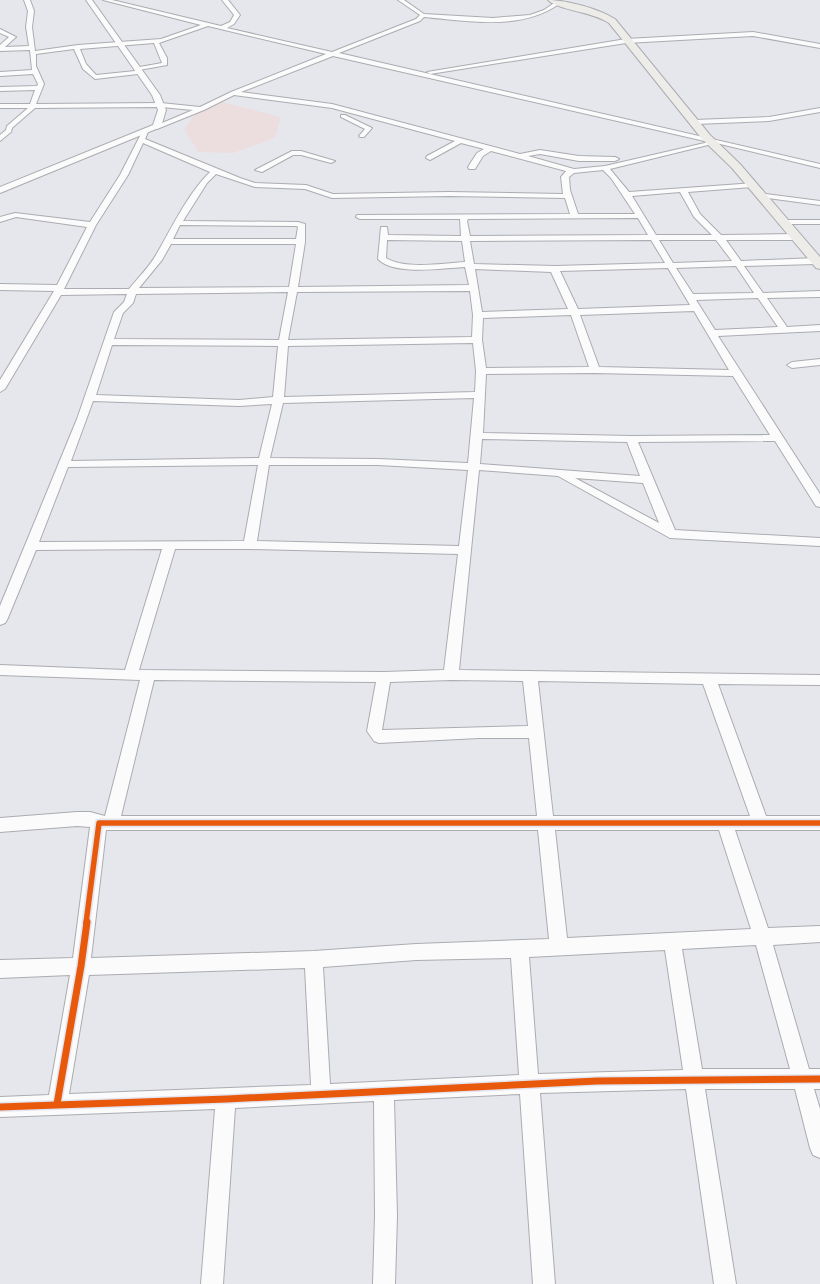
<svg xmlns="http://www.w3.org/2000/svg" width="820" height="1284" font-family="Rubik,sans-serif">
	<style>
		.medical { fill: #ecddde }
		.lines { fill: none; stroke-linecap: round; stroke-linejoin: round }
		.minor-casing { stroke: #abacb0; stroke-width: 2 }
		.tertiary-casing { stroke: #abacb0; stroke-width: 2 }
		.secondary-casing { stroke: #abacb0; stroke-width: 2 }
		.minor { fill: #fbfbfc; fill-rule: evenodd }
		.tertiary { fill: #fbfbfc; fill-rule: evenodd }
		.secondary { fill: #eeece8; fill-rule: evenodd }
		.cycleway-far1-casing { stroke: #e3e6f0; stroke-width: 9 }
		.cycleway-casing { stroke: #e3e6f0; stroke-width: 10 }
		.cycleway-far1 { stroke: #e8590c; stroke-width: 5.5 }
		.cycleway { stroke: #e8590c; stroke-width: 7 }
	</style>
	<rect width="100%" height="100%" fill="#e6e7ed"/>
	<polygon class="medical" points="222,102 281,117 275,138 233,153 198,152 184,129 195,114"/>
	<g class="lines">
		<g class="minor-casing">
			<g id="minor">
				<path d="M24,0H30L34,11L32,27L35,51L78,45L161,39L201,25L103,0H112L221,26L230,22L234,15L222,0H228L240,15L234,24L227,28L332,52L416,19L420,15L398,0H404L424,14L493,18L530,15L544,10L557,1L559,4C521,31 468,21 424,17L420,21L339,53L820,164V168L716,143L610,169L629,192L755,183L756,185L752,187L688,192L700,214L721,235L794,234L798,237L794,240H726L741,261L816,258L820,261L816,264L744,266L763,293L820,291V297L767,298L787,327L820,325V331L718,336L820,494V507L816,506L775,441L638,442L675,530L820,538V546L670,538L558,476L479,470L459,670L820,675V685L718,684L766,816H820V830H735L768,928L820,926V942L773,945L809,1069H820V1089H814L820,1109V1158L813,1155L810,1148L795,1089H705L736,1284H714L686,1089L540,1093L555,1284H533L520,1094L394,1100L397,1216L395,1284H373L375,1216L374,1101L235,1108L223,1284H201L215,1109L0,1117V1097L49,1095L70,975L0,978V960L73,958L90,827L77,826L0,832V818L77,812H90L105,816L140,680L0,675V665L125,670L162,549L36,550L7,620L5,623L0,625V606L77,419L114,312L124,302L127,294L61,295L5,389L0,392V380L54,291L0,290V284L57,285L87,227L16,217L0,222V217L15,213L90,222L120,175L142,132L145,130L148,132L145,139L240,178L255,183L306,185L333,194L449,192L563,194L561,177L566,171L491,151L483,156L475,169H469L468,167L477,153L484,149L461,143L430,160L426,158L427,156L455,141L332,108L234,95L204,110L157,129L154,127L155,126L193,110L161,107L35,108L12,128L11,132L0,141V135L6,130L7,126L28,108H0V104H30L35,90L0,91V87L37,86L38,84L33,74L0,76V72L32,70L30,50L0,51V45L9,37L0,33V29L16,37L5,47L29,46L26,27L28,11ZM208,26L326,54L231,92L200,107L161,103L36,104L44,84L36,66V54L74,49L83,69L95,79L138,74L141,72L139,70L167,65V58L159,43ZM154,43L162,63L134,68L135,71L96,75L86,64L80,49ZM333,56L709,142L605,166L574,169L528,156L540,154L579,161H615L619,159L615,157L579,156L540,150L520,154L332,104L241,92ZM143,143L210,172C186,196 172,228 156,255C149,267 138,278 129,289H64L96,225L128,175ZM603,170L611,178L635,214H578L570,190L569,177L574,173ZM216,174L255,187L305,189L332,198L449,196L565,198L570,214L357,215L356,217L360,219H460L461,236L388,235L387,227H381L378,259C394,276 443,268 465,267L469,285L298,287L305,242V224L298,222L183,221L207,183ZM680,192L694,217L712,235H656L632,196ZM638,218L648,235L470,236L467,221L468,219ZM180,225L297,226L298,227L296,239H173ZM387,240L462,241L465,262C444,263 405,270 386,258ZM651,240L665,263L555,266L474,264L470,241ZM659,240H716L732,261L673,263ZM171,244H296L289,287L139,288L162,260ZM736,266L754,293L693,294L676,268ZM668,268L690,305L578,309L560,271ZM475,269L551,272L568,309L482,312ZM470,291L473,315L472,337L288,340L297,292ZM288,292L279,340L114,339L123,313L133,303L136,294ZM758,298L778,327L715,330L696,300ZM694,311L729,370L599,367L580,315ZM571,315L589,367L486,368L482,340L483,318ZM473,343L476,371L475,392L284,397L288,346ZM112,345L278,346L273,397L239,400L96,395ZM595,373L733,376L770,435L631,436L483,433L486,374ZM474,398L468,463L378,459L270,458L283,403ZM93,401L239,406L272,404L259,458L71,461ZM482,439L627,442L640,476L480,464ZM258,465L244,541L39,542L68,467ZM269,465H378L468,470L459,546L257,541ZM575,478L643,483L659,523ZM175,549H250L458,554L444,670L384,672L139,670ZM154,680L376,682L367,731L374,741L379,743L479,738H529L537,816H121ZM451,680L523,681L528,726L382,730L390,682ZM538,681L703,684L750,816H553ZM106,830H538L549,939L416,944L314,951L91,958ZM555,830H719L751,929L567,938ZM756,945L790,1069H702L682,949ZM665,950L683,1070L538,1074L529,957ZM511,958L519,1075L330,1084L323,967L416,960ZM305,968L311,1085L69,1094L89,975Z"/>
				<polygon points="753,32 820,44 820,48 753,36 626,43 430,74 427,72 626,39"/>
				<polygon points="820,108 820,112 769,121 695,124 692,122 695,120 769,117"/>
				<polygon points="341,115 345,115 372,128 364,137 360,137 359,136 365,129 341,117"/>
				<polygon points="292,151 301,151 335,161 331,163 301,155 293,155 262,172 255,170"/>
				<polygon points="758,193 820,201 820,205 761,197 757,195"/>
				<rect x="779" y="220" width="41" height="4"/>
				<polygon points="820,359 820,365 792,368 787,365 792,362"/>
			</g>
		</g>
		<g class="tertiary-casing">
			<polygon id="tertiary" points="86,0 92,0 160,95 166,110 161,127 0,193 0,187 153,125 158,110 152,95"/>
		</g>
		<g class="secondary-casing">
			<path id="secondary" d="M548,0C567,0 599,9 615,19L710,135L740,164L820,257V269L816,268L732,168L702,139L609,23C591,11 560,11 548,0Z"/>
		</g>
		<use href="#minor" class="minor"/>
		<use href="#tertiary" class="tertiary"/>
		<use href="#secondary" class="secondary"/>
		<g class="cycleway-far1-casing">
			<polyline id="cycleway-far1" points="86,923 99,823 820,823"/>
		</g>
		<g class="cycleway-casing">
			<g id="cycleway">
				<polyline points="57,1104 81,966 87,922"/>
				<polyline points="0,1107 227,1099 597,1081 820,1079"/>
			</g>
		</g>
		<use href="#cycleway-far1" class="cycleway-far1"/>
		<use href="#cycleway" class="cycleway"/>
	</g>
</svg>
